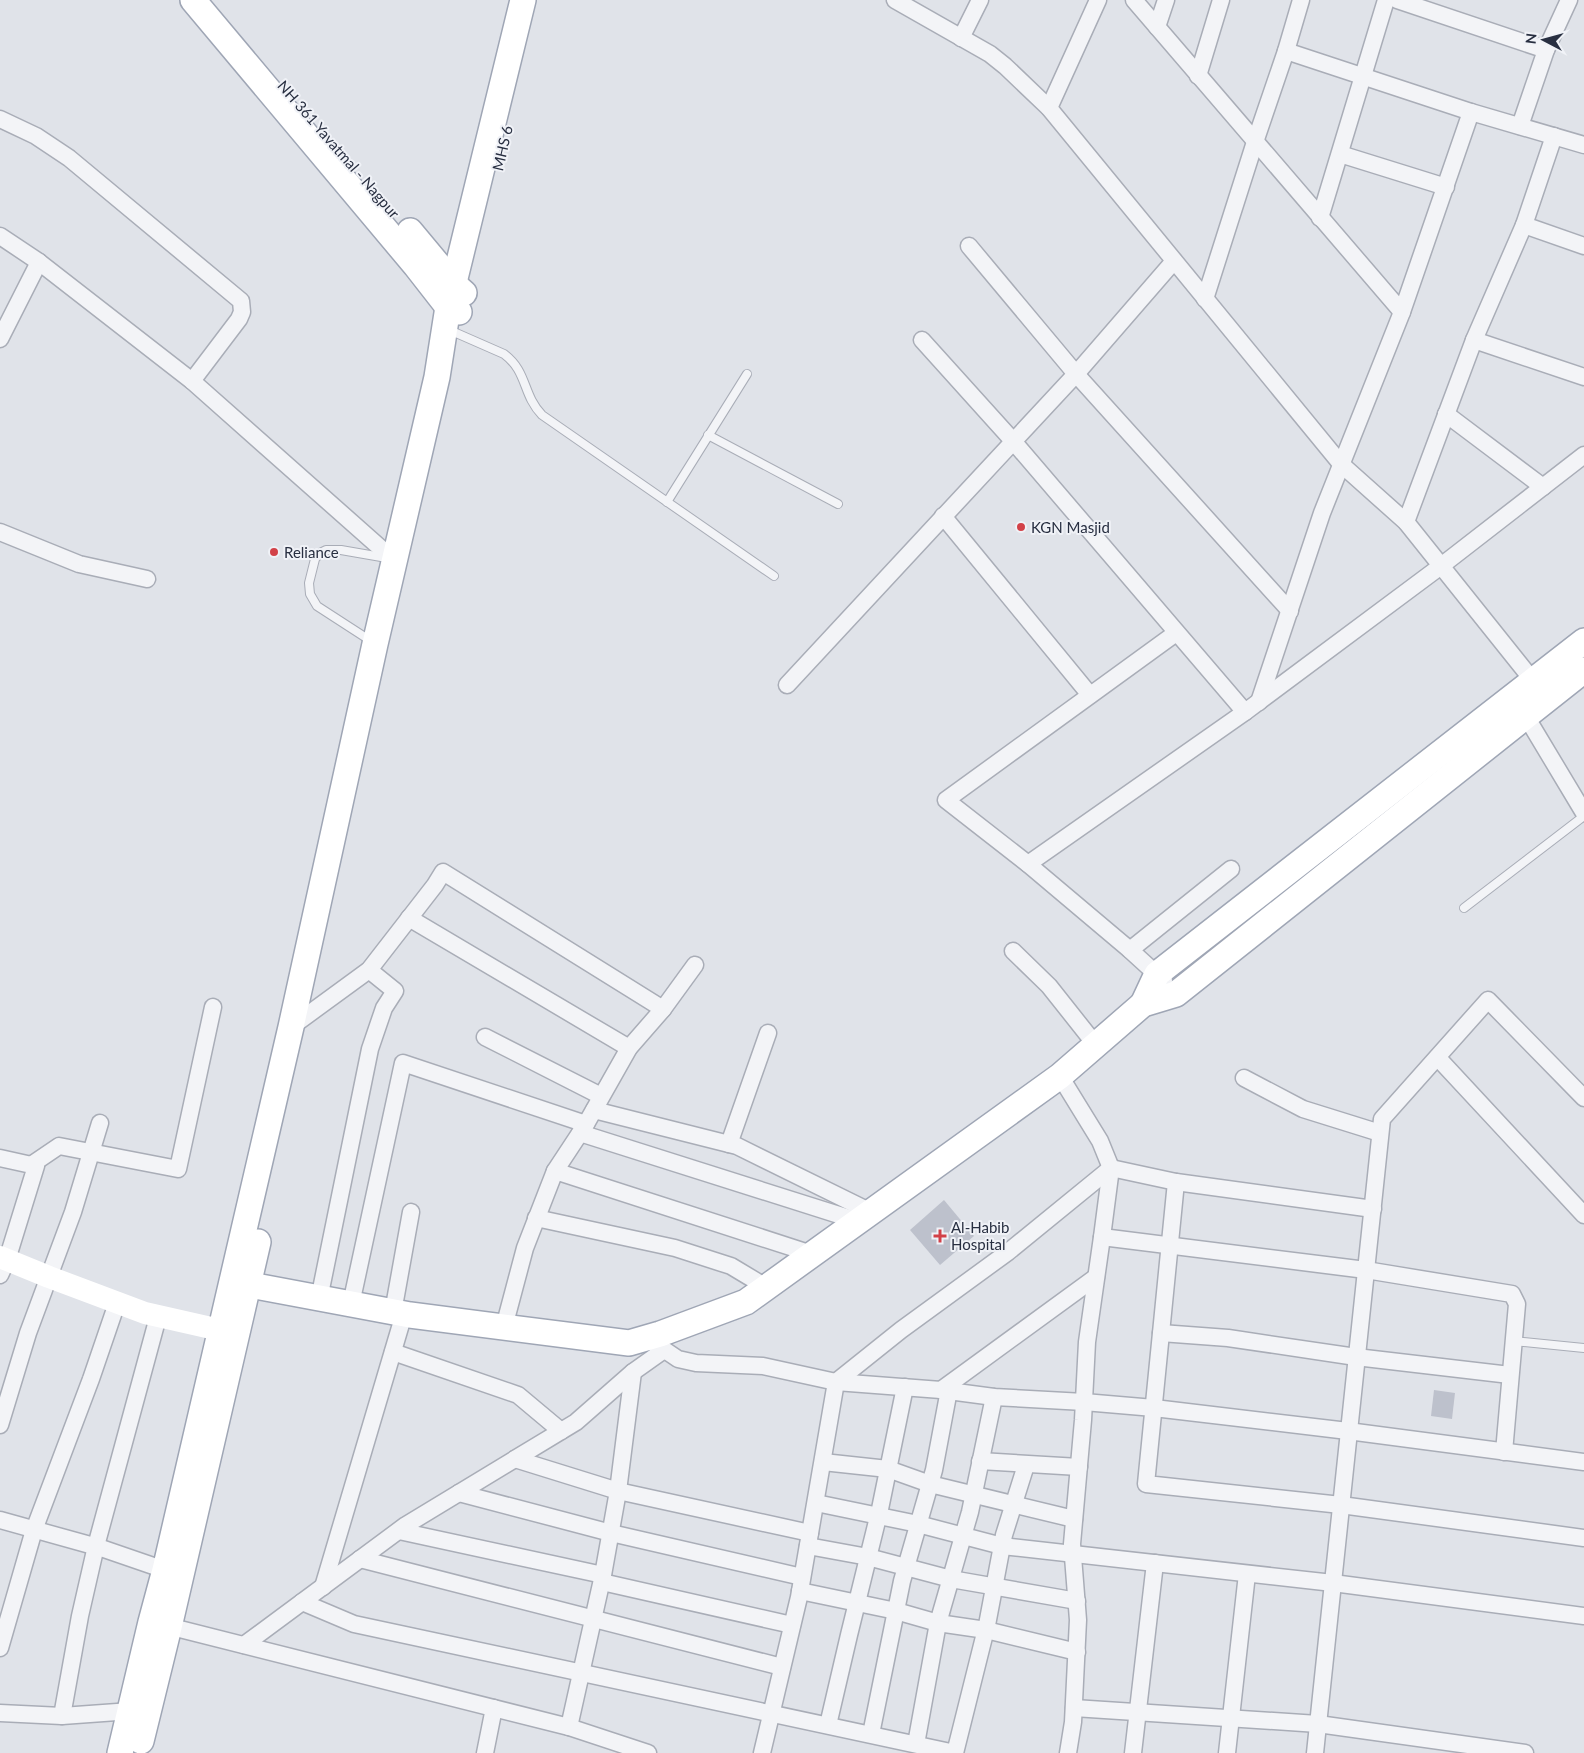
<svg xmlns="http://www.w3.org/2000/svg" width="1584" height="1753" font-family="Lato,sans-serif">
	<style>
		.building { fill: #bdc1cc }
		.lines { fill: none; stroke-linecap: round; stroke-linejoin: round }
		.lane-casing { stroke: #a9adb7; stroke-width: 10 }
		.street-casing { stroke: #a9adb7; stroke-width: 19 }
		.primary-casing { stroke: #9fa6b5; stroke-width: 28 }
		.lane { stroke: #f3f4f7; stroke-width: 8 }
		.street { stroke: #f3f4f7; stroke-width: 16 }
		.secondary { stroke: #fff; stroke-width: 22 }
		.primary { stroke: #fff; stroke-width: 25 }
		.poi-dot { fill: #d24148; stroke: #f0f2f7; stroke-width: 2 }
		.labels { text-anchor: middle; dominant-baseline: central; stroke-width: 4; stroke-linejoin: round; paint-order: stroke }
		.street-label { font-size: 15px; fill: #282f41; stroke: #f0f2f7 }
		.poi-label { font-size: 15px; fill: #282f41; stroke: #f0f2f7; text-anchor: start }
	</style>
	<rect width="100%" height="100%" fill="#e0e3e9"/>
	<g class="building">
		<polygon points="944,1200 974,1236 940,1265 910,1230"/>
		<polygon points="1434,1390 1455,1393 1452,1419 1431,1416"/>
	</g>
	<g class="lines">
		<g class="lane-casing">
			<g id="lane">
				<path d="M447,329L504,354C528,372 522,394 542,415L774,576"/>
				<polyline points="708,435 838,504"/>
				<polyline points="667,502 747,374"/>
				<polyline points="371,641 317,606 310,594 309,583 315,559 320,553 326,550 341,550 387,558"/>
				<polyline points="1464,908 1584,816"/>
				<polyline points="1513,1341 1584,1348"/>
			</g>
		</g>
		<g class="street-casing">
			<g id="street">
				<polyline points="895,0 990,54 1005,66 1049,108 1341,464 1406,522 1538,687"/>
				<polyline points="1134,0 1402,312"/>
				<polyline points="1397,0 1546,50"/>
				<polyline points="1157,27 1166,0"/>
				<polyline points="961,38 980,0"/>
				<polyline points="1286,51 1471,112 1584,145"/>
				<polyline points="1198,76 1221,0"/>
				<polyline points="1049,108 1098,0"/>
				<polyline points="0,119 36,136 69,158 241,301 242,312 239,319 192,381"/>
				<polyline points="1520,126 1546,50 1569,0"/>
				<polyline points="1340,154 1446,187"/>
				<polyline points="1320,218 1386,0"/>
				<polyline points="1524,225 1584,246"/>
				<polyline points="0,236 39,262 192,381 394,560"/>
				<polyline points="969,246 1076,374 1290,611"/>
				<polyline points="1205,299 1255,142 1286,51 1301,0"/>
				<polyline points="0,339 39,262"/>
				<polyline points="922,340 1013,441 1245,712"/>
				<polyline points="1474,340 1584,377"/>
				<polyline points="1446,414 1543,487"/>
				<polyline points="943,516 1090,695"/>
				<polyline points="1406,522 1474,340 1524,225 1554,136"/>
				<polyline points="0,532 79,564 147,579"/>
				<polyline points="787,685 1076,374 1174,261"/>
				<polyline points="1259,702 1322,513 1402,312 1471,112"/>
				<polyline points="1521,708 1584,813"/>
				<polyline points="1028,864 1245,712 1441,566 1584,455"/>
				<polyline points="409,918 629,1048"/>
				<polyline points="1130,950 1231,869"/>
				<polyline points="1013,951 1049,986 1095,1044"/>
				<polyline points="1164,981 1130,950 1028,864 946,800 1176,633"/>
				<polyline points="291,1027 369,970 435,885 443,872 663,1009"/>
				<polyline points="485,1037 601,1096"/>
				<polyline points="1438,1058 1584,1215"/>
				<polyline points="1060,1076 1100,1141 1111,1168 1102,1237 1087,1342 1083,1420 1072,1544 1078,1620 1073,1722 1068,1753"/>
				<polyline points="1244,1078 1303,1109 1380,1133"/>
				<polyline points="594,1110 737,1146 871,1212"/>
				<polyline points="580,1133 858,1221"/>
				<polyline points="729,1144 768,1033"/>
				<polyline points="0,1158 36,1166 7,1260 0,1275"/>
				<polyline points="31,1165 59,1146 178,1169 213,1007"/>
				<polyline points="555,1171 812,1254"/>
				<polyline points="1176,1182 1146,1484 1341,1505 1584,1538"/>
				<polyline points="536,1218 675,1248 731,1266 766,1287"/>
				<polyline points="1102,1237 1366,1270 1512,1294 1517,1304 1504,1452"/>
				<polyline points="319,1299 370,1049 384,1008 395,991 369,970"/>
				<polyline points="351,1304 403,1063 586,1124"/>
				<polyline points="393,1312 411,1212"/>
				<polyline points="504,1327 525,1248 555,1171 586,1124 629,1048 663,1009 695,965"/>
				<polyline points="1161,1333 1228,1338 1356,1357 1510,1375"/>
				<polyline points="647,1338 678,1359 696,1363 763,1366 836,1382 941,1390 994,1397 1084,1402 1154,1408 1348,1431 1584,1462"/>
				<polyline points="393,1352 518,1395 561,1431"/>
				<polyline points="941,1390 1096,1277"/>
				<polyline points="0,1425 28,1333 73,1212 100,1123"/>
				<polyline points="515,1459 618,1491 810,1533"/>
				<polyline points="980,1461 1079,1467"/>
				<polyline points="823,1462 888,1469 930,1484 1074,1519"/>
				<polyline points="459,1493 611,1533 802,1577"/>
				<polyline points="816,1503 918,1524 1002,1546 1333,1583 1584,1616"/>
				<polyline points="0,1520 101,1548 165,1570"/>
				<polyline points="399,1531 603,1575"/>
				<polyline points="808,1546 868,1557 951,1579 1077,1601"/>
				<polyline points="360,1559 782,1667"/>
				<polyline points="602,1582 792,1625"/>
				<polyline points="323,1587 404,1314"/>
				<polyline points="800,1591 896,1611 938,1623 986,1630 1077,1652"/>
				<polyline points="302,1602 354,1624 955,1753"/>
				<polyline points="160,1624 569,1727 648,1753"/>
				<polyline points="244,1645 406,1525 576,1422 633,1372 664,1350"/>
				<polyline points="0,1648 34,1530 91,1379 117,1303"/>
				<polyline points="1074,1708 1318,1724 1525,1753"/>
				<polyline points="0,1713 62,1716 131,1711"/>
				<polyline points="62,1716 80,1616 96,1546 158,1317"/>
				<polyline points="828,1725 849,1635 880,1509 905,1387"/>
				<polyline points="569,1727 603,1575 618,1491 633,1372"/>
				<polyline points="871,1734 902,1581 934,1470 949,1390"/>
				<polyline points="916,1744 938,1623 970,1512 994,1397"/>
				<polyline points="485,1753 494,1708"/>
				<polyline points="762,1753 799,1597 836,1382 901,1330 1008,1252 1111,1168 1176,1182 1373,1209"/>
				<polyline points="955,1753 987,1625 1004,1535 1026,1465"/>
				<polyline points="1133,1753 1155,1563"/>
				<polyline points="1227,1753 1247,1574"/>
				<polyline points="1315,1753 1382,1119 1488,1000 1584,1098"/>
			</g>
		</g>
		<g class="primary-casing">
			<g id="primary">
				<polyline points="193,0 416,266 448,307 459,312"/>
				<polyline points="410,231 455,285 464,293"/>
				<polyline points="1143,1004 1157,974 1584,641"/>
				<polyline points="234,1282 410,1315 629,1343 660,1334 746,1302 1060,1076 1143,1004 1176,994 1584,670"/>
				<polyline points="141,1741 169,1627 258,1242"/>
				<polyline points="120,1753 151,1622 165,1570 291,1027 375,644 437,377 448,307 523,0"/>
			</g>
		</g>
		<use href="#lane" class="lane"/>
		<use href="#street" class="street"/>
		<polyline class="secondary" points="0,1257 49,1277 145,1313 220,1330"/>
		<use href="#primary" class="primary"/>
	</g>
	<g class="poi-dot">
		<circle cx="1021" cy="527" r="5"/>
		<circle cx="274" cy="552" r="5"/>
		<path d="M937.5 1228.5h5v5h5v5h-5v5h-5v-5h-5v-5h5z"/>
	</g>
	<g class="labels">
		<g class="street-label">
			<text transform="translate(502 148) rotate(-77)">MHS 6</text>
			<text transform="translate(339 149) rotate(49)">NH 361 Yavatmal - Nagpur</text>
		</g>
		<g class="poi-label">
			<text x="1031" y="527">KGN Masjid</text>
			<text x="284" y="552">Reliance</text>
			<text x="951" y="1227">Al-Habib<tspan x="951" dy="17">Hospital</tspan></text>
		</g>
	</g>
	<g transform="translate(1544 40) rotate(276)" stroke="#f0f2f7" stroke-width="4" paint-order="stroke">
	<path d="M0-4L9 19L0 12L-9 19Z" fill="#282f41"/>
	<text y="-8" font-size="14" font-weight="bold" text-anchor="middle" fill="#282f41">N</text>
	</g>
</svg>
